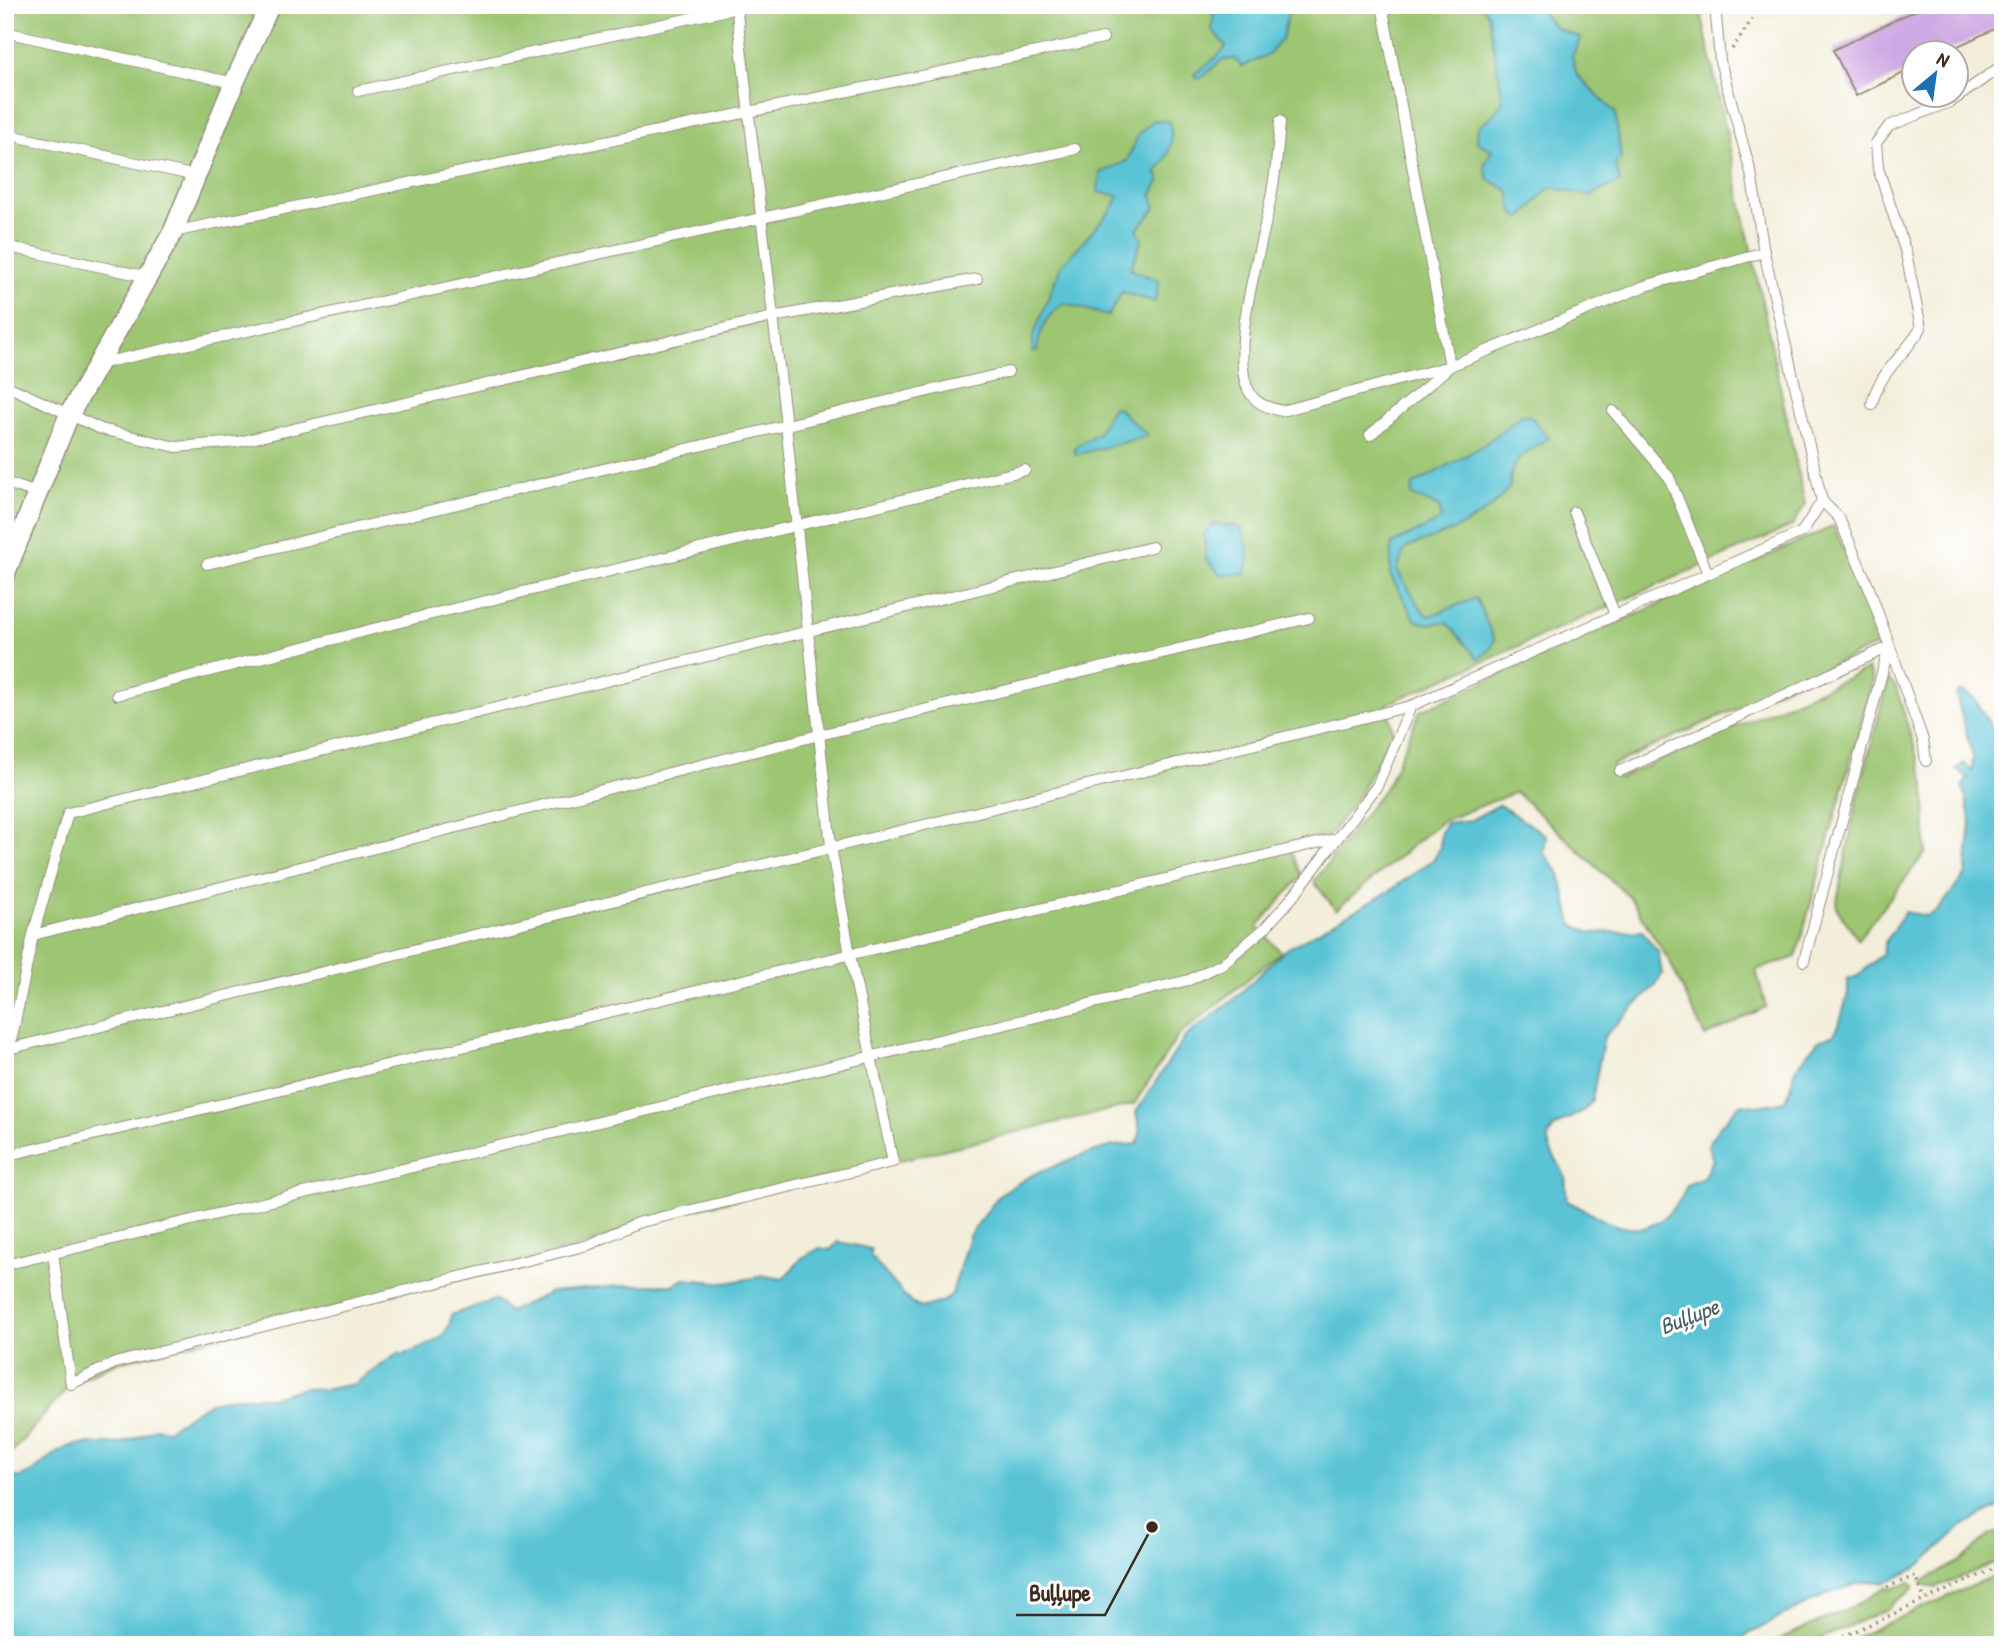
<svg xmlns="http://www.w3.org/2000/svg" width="2008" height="1650" font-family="'Patrick Hand',sans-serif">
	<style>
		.green { fill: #9dc673; stroke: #6c7848; stroke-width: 2 }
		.water { fill: #5ac4d6; stroke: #4a777a; stroke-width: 2 }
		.building { fill: #cfa9e3 }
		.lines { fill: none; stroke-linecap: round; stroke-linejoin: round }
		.service-casing { stroke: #978c7c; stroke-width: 12 }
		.minor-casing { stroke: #978c7c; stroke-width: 22 }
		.path { stroke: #978c7c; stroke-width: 3.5; stroke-dasharray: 2 5; stroke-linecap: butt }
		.service { stroke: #fff; stroke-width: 10 }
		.minor { stroke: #fff; stroke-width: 19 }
		.labels { text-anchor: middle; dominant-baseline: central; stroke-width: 6; stroke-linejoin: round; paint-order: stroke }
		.water-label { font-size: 23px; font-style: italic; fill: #46605e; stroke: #fff }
		.leader { fill: none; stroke: #3b2a1e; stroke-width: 2.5 }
		.callout-dot { fill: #3b2a1e; stroke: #fff; stroke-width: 2.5 }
		.callout-label { font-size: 23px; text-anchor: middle; font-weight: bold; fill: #3b2a1e; stroke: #fff; stroke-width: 6; stroke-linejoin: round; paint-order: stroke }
	</style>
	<rect width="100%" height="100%" fill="#fff"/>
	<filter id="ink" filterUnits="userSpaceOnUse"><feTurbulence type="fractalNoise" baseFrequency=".0143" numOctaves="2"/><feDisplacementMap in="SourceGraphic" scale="14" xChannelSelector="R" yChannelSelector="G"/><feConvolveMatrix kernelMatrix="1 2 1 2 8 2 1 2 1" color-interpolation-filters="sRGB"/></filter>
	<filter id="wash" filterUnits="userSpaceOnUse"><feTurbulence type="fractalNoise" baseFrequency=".00686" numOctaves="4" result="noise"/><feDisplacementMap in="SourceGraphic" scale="28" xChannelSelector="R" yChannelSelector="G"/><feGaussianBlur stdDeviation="1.57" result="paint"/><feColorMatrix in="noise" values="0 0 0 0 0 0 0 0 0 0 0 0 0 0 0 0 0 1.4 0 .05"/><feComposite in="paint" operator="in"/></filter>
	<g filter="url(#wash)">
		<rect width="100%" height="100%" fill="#f3eeda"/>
		<g class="green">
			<polygon points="5,5 1703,5 1701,12 1805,505 1792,526 1387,704 1393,732 1360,793 1329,836 1288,844 1302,876 1257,927 1281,952 1178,1036 1134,1104 637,1223 588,1245 115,1363 71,1384 5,1460"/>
			<polygon points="1834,526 1880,637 1877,645 1612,765 1619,778 1868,669 1873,680 1796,957 1756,970 1766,1007 1705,1037 1670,962 1630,898 1516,792 1440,822 1336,910 1314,882 1389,782 1420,711"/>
			<polygon points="1888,679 1896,687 1925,783 1926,852 1858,939 1836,907 1857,800"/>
			<polygon points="2003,1531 2003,1559 1936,1588 1922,1584 1922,1581 1959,1562 1990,1535"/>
			<polygon points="2003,1572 2003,1643 1838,1645"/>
			<path d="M1910,1582L1914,1586C1909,1597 1896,1596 1890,1608L1806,1645H1766L1850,1608L1887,1587L1889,1590Z"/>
		</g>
		<g class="water">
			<path d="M1220,5H1290L1282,38L1269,54L1242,67L1235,59L1222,60L1200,79L1194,75C1204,64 1219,59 1226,46L1212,30L1214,12Z"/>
			<path d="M1455,5H1534L1556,28L1581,38L1572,56L1577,75L1615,112L1621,159L1615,163L1620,182L1589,196L1551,187C1538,195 1534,209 1521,218L1513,213L1509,191L1488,179L1484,165L1492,150L1477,142L1478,126L1490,118L1503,101L1488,14L1481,6L1456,8Z"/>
			<path d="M1154,120L1169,121C1175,142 1170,155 1156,173L1160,179L1152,194L1156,208L1137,229L1142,240L1130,269L1159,281L1155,302L1122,292L1108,316L1064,303C1046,315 1040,330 1037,351L1032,353L1033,337L1061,266L1113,208L1119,196L1098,192L1100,173L1127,161L1138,135Z"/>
			<polygon points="1117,407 1148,436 1075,455 1075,447 1098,433 1112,408"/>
			<path d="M1522,415L1530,416L1549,438C1529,451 1508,460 1510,487C1484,521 1449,533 1410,546L1404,551L1397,570L1424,613L1430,616L1476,598L1495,641L1490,650L1478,659L1447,622L1430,624L1416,621L1390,575L1392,544L1441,520L1439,507L1411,495L1413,485L1481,447Z"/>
			<path d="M1213,524L1240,527C1246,539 1253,560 1245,573L1221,575L1206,559L1204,534Z"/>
			<path d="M1962,691L1975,699L2003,747V1505L1965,1524L1917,1568L1885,1583C1851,1571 1762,1631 1725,1645H5V1477C30,1483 43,1460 62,1450C79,1440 102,1446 121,1443C134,1440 145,1434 156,1428L167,1430L210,1402L236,1397H272L305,1388L323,1390L354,1384L399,1353L402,1355C422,1348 450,1341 451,1315L495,1300L509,1312L551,1292L630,1285H673L684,1279L726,1283L764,1276L783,1279L802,1258L820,1248L830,1250L839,1242L871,1249L870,1256L911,1303L921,1308L944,1301L952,1294L969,1236L1000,1194L1034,1174L1080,1156L1113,1146L1137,1144L1140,1133L1136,1112L1185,1037L1233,1000L1285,950L1388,892L1434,859L1440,847L1441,832L1446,823L1471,820L1499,805L1546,835L1544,853L1560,874L1572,924L1590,933L1642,931L1658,952L1662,974L1655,986L1604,1036L1592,1100C1586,1112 1577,1114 1566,1120C1533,1137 1553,1151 1564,1174C1567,1181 1565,1193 1567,1201C1600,1217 1634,1245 1666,1216C1677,1205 1682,1199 1687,1185L1703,1178L1713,1160L1708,1145L1719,1127L1740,1104L1758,1106L1785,1101L1791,1089L1794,1071L1818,1041L1834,1034L1839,1025L1848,994V979L1858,976L1882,954L1886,940L1905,912L1927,916L1938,910L1966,874L1971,822L1963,786L1968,777L1956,770L1964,763L1972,771L1973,758L1956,694Z"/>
		</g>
		<g id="blocks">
			<polygon class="building" points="1926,5 2003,5 2003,25 1945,52 1914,52 1914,68 1856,96 1833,50"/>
		</g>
	</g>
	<g filter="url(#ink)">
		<use href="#blocks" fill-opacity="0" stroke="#978c7c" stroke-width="2"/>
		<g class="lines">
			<g class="service-casing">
				<g id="service">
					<polyline points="1382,5 1450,366 1645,286 1764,252 1751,173 1720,61 1715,5"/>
					<polyline points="5,32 234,83"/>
					<polyline points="358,91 750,5"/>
					<path d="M1280,121C1278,149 1276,175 1270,202C1262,246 1227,355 1250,393C1257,405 1270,408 1282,411L1450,366"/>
					<polyline points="5,134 196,176"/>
					<polyline points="173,232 1103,38"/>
					<polyline points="5,246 148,277"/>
					<polyline points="1764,252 1822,501 1839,518 1869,588 1923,740 1926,761"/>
					<polyline points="98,364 1075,149"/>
					<polyline points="5,385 101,429 176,447 238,442 773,317 977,279"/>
					<path d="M1872,404C1878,373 1906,354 1921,328L1906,253L1878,168L1876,143L1889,126L1952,101L2003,65"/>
					<polyline points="1613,411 1669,477 1708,574"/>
					<polyline points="1370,435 1447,369"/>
					<polyline points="5,482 36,493"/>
					<polyline points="1574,512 1615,615"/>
					<polyline points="207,564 1008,372"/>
					<polyline points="117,695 412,619 1025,470"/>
					<polyline points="1620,771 1889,647"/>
					<polyline points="33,935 819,735 1309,618"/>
					<polyline points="1804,961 1889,647"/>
					<polyline points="12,1048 1411,706 1802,532 1822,501"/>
					<polyline points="5,1071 33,935 68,813 1152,547"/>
					<polyline points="5,1156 1334,839"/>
					<polyline points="53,1253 71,1384 115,1363 588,1245 637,1223 893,1162 850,955 831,846 786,425 736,5"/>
					<polyline points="5,1265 1189,980 1222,964 1264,929 1291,899 1377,786 1411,706"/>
				</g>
			</g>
			<g class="minor-casing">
				<polyline id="minor" points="5,574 69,415 173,232 234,83 270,5"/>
			</g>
			<g class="path">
				<polyline points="1732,49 1762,5"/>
				<polyline points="1887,1587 1915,1576 1925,1600"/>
				<polyline points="1824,1645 2003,1565"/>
			</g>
			<use href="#service" class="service"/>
			<use href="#minor" class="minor"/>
		</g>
	</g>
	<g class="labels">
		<g class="water-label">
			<text transform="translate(1689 1316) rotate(-21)">Buļļupe</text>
		</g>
	</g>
	<path class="leader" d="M1152 1527L1105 1615H1016"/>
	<circle class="callout-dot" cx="1152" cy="1527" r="7"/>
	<g class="callout-label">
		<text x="1060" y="1601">Buļļupe</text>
	</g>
	<rect width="2008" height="1650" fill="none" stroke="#fff" stroke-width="28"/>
	<g transform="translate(1935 74) rotate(29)"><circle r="33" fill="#ffffff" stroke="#b1aaa5" stroke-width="2"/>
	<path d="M0-5L12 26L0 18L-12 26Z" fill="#1f6fb2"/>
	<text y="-10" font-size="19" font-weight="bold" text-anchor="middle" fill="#3b2a1e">N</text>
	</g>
</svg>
